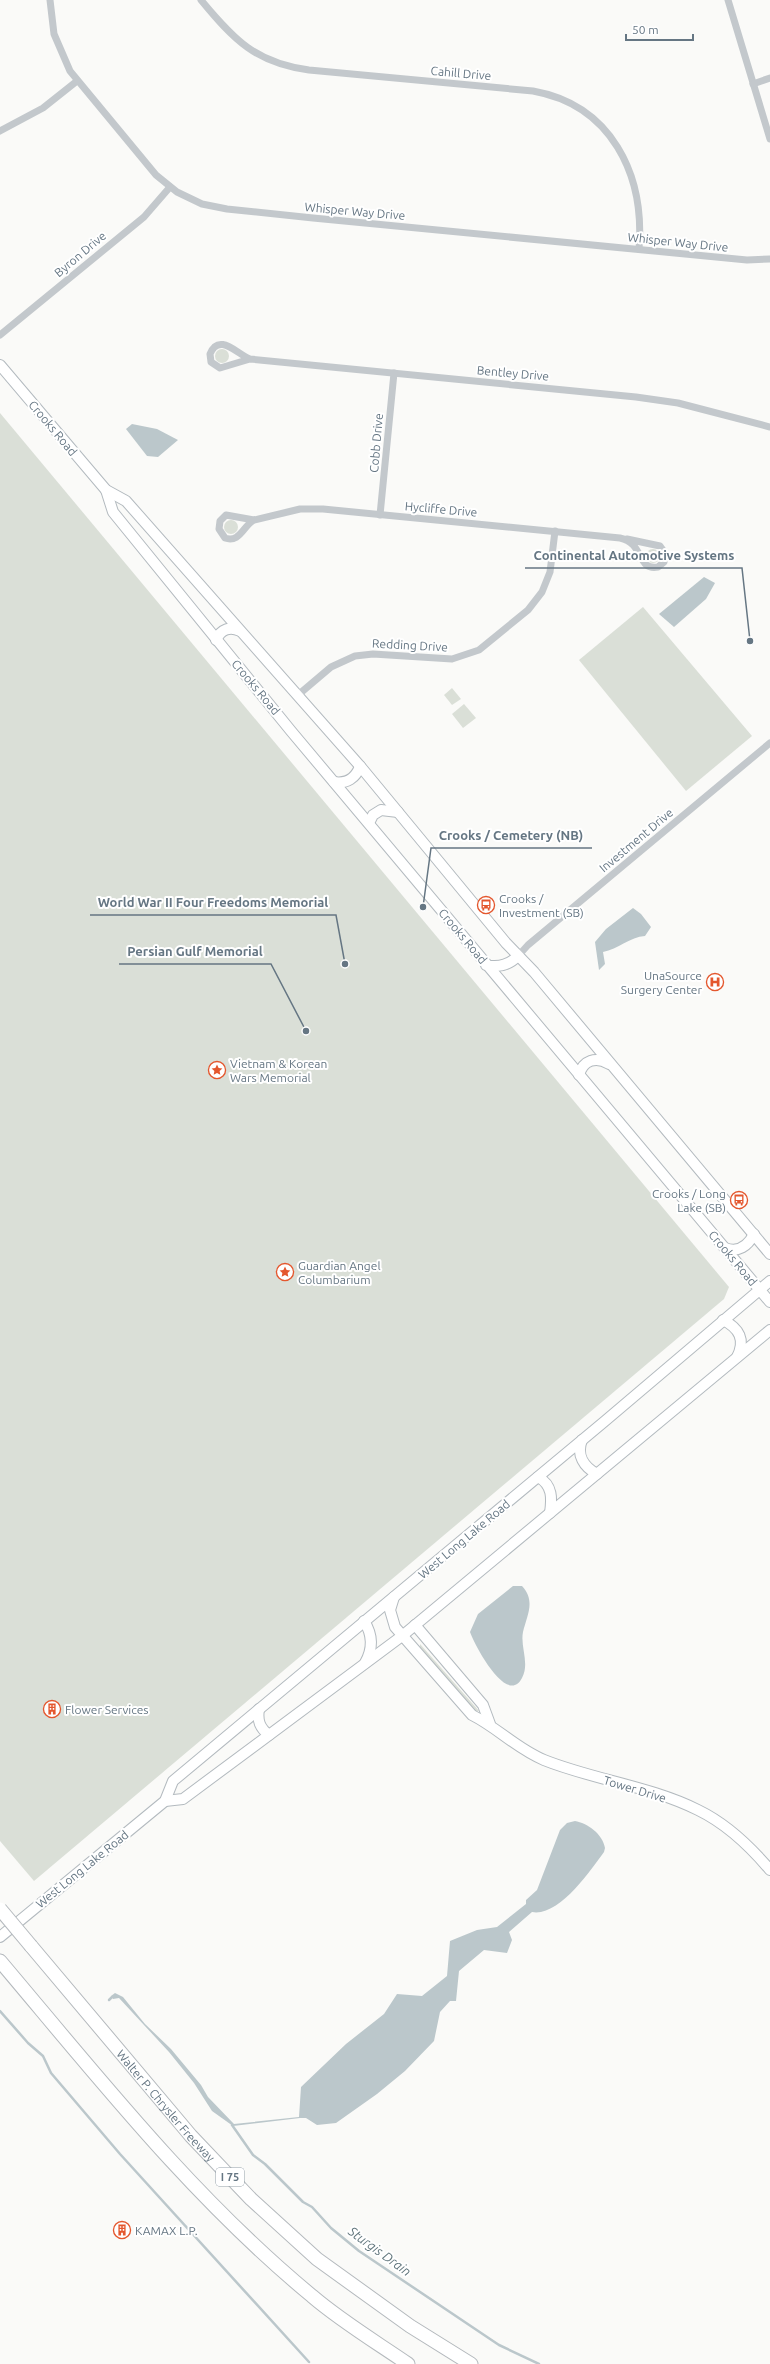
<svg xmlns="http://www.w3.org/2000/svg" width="770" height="2364" font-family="Ubuntu,sans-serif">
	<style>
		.green { fill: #dadfd7 }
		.water { fill: #bbc7cb }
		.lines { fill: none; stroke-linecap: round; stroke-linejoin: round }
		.stream { stroke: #bbc7cb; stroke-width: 2.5 }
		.secondary-casing { stroke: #b3babf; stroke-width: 12 }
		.highway-casing { stroke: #b4b9bd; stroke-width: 15 }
		.street { stroke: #c3c8cc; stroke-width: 7 }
		.secondary { stroke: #fff; stroke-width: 10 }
		.highway { stroke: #fff; stroke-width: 13 }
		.highway-bridge-casing { stroke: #b4b9bd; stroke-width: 15; stroke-linecap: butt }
		.highway-bridge { stroke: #fff; stroke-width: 13 }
		.labels { text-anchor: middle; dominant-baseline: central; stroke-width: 4; stroke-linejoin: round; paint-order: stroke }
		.shield { fill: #fff; stroke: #939fa8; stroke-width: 1 }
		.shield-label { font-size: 11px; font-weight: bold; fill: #657683 }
		.street-label { font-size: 12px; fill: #657683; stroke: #fff }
		.poi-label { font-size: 12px; fill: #657683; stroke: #fff; text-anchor: start }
		.water-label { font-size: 13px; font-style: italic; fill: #60757c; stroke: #fff }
		.leader { fill: none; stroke: #657683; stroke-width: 1.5 }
		.callout-dot { fill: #657683; stroke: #fff; stroke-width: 1.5 }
		.callout-label { font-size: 13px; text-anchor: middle; font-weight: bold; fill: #657683; stroke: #fff; stroke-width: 4; stroke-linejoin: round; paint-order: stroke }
	</style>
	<rect width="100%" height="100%" fill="#fafaf8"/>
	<g class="green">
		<circle cx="222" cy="356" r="7"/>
		<polygon points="0,413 729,1287 724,1299 34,1881 0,1841"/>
		<circle cx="231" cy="527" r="7"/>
		<circle cx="653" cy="556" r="7"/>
		<polygon points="643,607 752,736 686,791 579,660"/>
		<polygon points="452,688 461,699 452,705 444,695"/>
		<polygon points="464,704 476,718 463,728 452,714"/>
		<polygon points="420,1644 479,1711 475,1711 420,1647"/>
	</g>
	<g class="water">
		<polygon points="132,424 157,429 178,440 158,457 147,456 126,429"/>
		<polygon points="704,577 715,583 706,599 674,627 659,614"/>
		<path d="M633,908L641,914L651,927L645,936C630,937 618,949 603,952L605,964L599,970L595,942L606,929Z"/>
		<path d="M513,1586H522C536,1601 527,1615 523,1632C520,1647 530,1663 522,1678C507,1707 474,1644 470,1632L478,1614Z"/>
		<path d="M575,1821C587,1823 603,1834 605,1848L604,1852C590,1871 559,1917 532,1912L509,1932L512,1940L507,1953L484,1950L459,1971L456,2001H450L440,2012L434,2041L405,2071L377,2094L336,2123L317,2125L306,2118H300L233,2126L212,2111L194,2083L169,2052L119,1998L113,1999L111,1996L115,1993L123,1997L145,2024L171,2049L201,2085L208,2097L234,2124L299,2117L301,2087L346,2044L384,2014L397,1994L422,1996L447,1976L450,1941L477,1930L497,1927L526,1904V1900L537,1890L560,1830L567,1823Z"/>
	</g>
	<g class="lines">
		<g class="stream">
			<polyline points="109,2000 112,1997"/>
			<polyline points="0,2011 28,2043 43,2056 51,2073 120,2154 309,2362"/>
			<polyline points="232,2125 253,2155 265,2164 303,2202 312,2207 331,2228 359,2251 499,2345 539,2364"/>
		</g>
		<g class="secondary-casing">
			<g id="secondary">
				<polyline points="0,365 106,490 126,501 360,766 506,943 534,972 770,1254"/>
				<polyline points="106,490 113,512 291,731 770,1302"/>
				<path d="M216,640C221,629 230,626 240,631"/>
				<path d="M334,782C347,784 356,778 360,766"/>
				<polyline points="369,823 373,815 381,810 398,812"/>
				<path d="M486,965C499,968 509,965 518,956"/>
				<path d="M579,1075C583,1060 596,1056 609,1064"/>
				<path d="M725,1248C738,1253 748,1246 754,1234"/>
				<path d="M723,1320C739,1328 746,1340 737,1357"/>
				<path d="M582,1440C576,1455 584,1467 597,1474"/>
				<path d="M538,1477C553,1485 552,1499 550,1513"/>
				<path d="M394,1597L390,1610L395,1627L472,1715C498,1728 517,1749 544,1760C594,1780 650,1786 698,1810C727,1824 749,1845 770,1870"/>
				<path d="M364,1621C373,1635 373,1649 365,1663"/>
				<polyline points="415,1625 483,1705 490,1724"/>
				<path d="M259,1709C257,1721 260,1728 269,1735"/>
				<polyline points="165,1801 183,1799 402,1636 770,1330"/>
				<polyline points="0,1937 165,1801 173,1781 605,1421 770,1281"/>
			</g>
		</g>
		<g class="highway-casing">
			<g id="highway">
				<path id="s1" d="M31,1946L191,2136L251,2199L317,2259L410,2326L471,2364"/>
				<path d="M0,1961C98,2077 193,2198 312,2296C341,2321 376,2342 408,2364"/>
			</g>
		</g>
		<g class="street">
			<polyline points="50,0 54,34 70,71 156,175 177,192 202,204 227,209 313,218 747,260 770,259"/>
			<path d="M201,0C234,40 256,63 309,70L533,91C611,105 645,174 639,249"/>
			<polyline points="728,0 770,139"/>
			<polyline points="753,84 770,78"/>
			<polyline points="0,131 43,108 77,81"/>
			<polyline points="0,335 144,217 170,187"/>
			<path d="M250,359L220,368L211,362L210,354C219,332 237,354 250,359L636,397L678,403L770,427"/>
			<polyline points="380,515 394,373"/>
			<path d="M254,520C243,526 240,543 225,538L219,529L220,521L226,515L254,520L300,509H323L620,538C645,543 636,571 658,567L664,562L665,553L660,546L627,539"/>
			<polyline points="298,695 331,667 355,656 373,654 452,659 479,650 528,610 542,592 550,572 555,531"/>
			<polyline points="518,956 528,945 770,743"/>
		</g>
		<use href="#secondary" class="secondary"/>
		<use href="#highway" class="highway"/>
		<g class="highway-bridge-casing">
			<polyline id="highway-bridge" points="0,1909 31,1946"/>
		</g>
		<use href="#highway-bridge" class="highway-bridge"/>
	</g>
	<defs>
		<g id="bus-ring" transform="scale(0.9)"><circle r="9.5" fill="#fff" stroke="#e4572e" stroke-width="1.5"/><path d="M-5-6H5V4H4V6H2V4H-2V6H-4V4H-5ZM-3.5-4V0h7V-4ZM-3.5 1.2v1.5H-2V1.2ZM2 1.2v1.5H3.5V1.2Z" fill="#e4572e"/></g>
		<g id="hospital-ring" transform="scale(0.9)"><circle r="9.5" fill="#fff" stroke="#e4572e" stroke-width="1.5"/><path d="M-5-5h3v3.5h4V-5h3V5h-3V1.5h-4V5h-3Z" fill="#e4572e"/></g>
		<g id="sight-ring" transform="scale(0.9)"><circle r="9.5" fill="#fff" stroke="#e4572e" stroke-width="1.5"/><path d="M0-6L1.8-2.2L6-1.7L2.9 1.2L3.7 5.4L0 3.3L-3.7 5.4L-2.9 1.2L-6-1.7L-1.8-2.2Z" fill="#e4572e"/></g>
		<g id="building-ring" transform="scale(0.9)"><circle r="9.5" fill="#fff" stroke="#e4572e" stroke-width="1.5"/><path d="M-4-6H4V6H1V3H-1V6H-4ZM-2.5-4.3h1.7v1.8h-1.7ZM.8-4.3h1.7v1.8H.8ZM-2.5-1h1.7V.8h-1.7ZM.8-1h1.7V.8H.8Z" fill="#e4572e"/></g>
	</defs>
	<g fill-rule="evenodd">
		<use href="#bus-ring" x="486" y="905"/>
		<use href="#hospital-ring" x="715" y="982"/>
		<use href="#sight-ring" x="217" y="1070"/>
		<use href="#bus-ring" x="739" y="1200"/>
		<use href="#sight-ring" x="285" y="1272"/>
		<use href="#building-ring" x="52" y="1709"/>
		<use href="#building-ring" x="122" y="2230"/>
	</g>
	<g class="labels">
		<rect class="shield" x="216" y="2168" width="28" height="18" rx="3"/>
		<g class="shield-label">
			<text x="230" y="2177">I 75</text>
		</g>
		<g class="street-label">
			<text transform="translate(461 73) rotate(5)">Cahill Drive</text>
			<text transform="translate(355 211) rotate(5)">Whisper Way Drive</text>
			<text transform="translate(678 242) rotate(6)">Whisper Way Drive</text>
			<text transform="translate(80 254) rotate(-40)">Byron Drive</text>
			<text transform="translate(513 373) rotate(5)">Bentley Drive</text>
			<text transform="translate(53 428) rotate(50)">Crooks Road</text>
			<text transform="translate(376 443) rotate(-85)">Cobb Drive</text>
			<text transform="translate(441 509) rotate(5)">Hycliffe Drive</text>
			<text transform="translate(410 645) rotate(3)">Redding Drive</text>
			<text transform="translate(256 687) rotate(50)">Crooks Road</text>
			<text transform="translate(636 840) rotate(-40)">Investment Drive</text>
			<text transform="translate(463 936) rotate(50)">Crooks Road</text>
			<text transform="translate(733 1258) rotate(50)">Crooks Road</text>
			<text transform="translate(464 1539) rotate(-40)">West Long Lake Road</text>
			<text transform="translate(635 1789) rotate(17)">Tower Drive</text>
			<text transform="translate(82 1869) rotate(-39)">West Long Lake Road</text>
			<text stroke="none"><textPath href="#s1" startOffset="209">Walter P. Chrysler Freeway</textPath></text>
		</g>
		<g class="poi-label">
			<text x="499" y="898">Crooks /<tspan x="499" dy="14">Investment (SB)</tspan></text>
			<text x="702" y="975" text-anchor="end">UnaSource<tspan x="702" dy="14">Surgery Center</tspan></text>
			<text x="230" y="1063">Vietnam &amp; Korean<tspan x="230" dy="14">Wars Memorial</tspan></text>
			<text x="726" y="1193" text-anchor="end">Crooks / Long<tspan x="726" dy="14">Lake (SB)</tspan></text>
			<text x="298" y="1265">Guardian Angel<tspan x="298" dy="14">Columbarium</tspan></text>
			<text x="65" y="1709">Flower Services</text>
			<text x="135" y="2230">KAMAX L.P.</text>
		</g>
		<g class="water-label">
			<text transform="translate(380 2251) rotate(36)">Sturgis Drain</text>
		</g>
	</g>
	<path class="leader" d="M750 641L742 568H525M423 907L431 848H592M345 964L336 915H90M306 1031L271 964H119"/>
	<g class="callout-dot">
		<circle cx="750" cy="641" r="4"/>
		<circle cx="423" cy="907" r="4"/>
		<circle cx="345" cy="964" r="4"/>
		<circle cx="306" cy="1031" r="4"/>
	</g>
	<g class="callout-label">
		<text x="634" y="560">Continental Automotive Systems</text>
		<text x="511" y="840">Crooks / Cemetery (NB)</text>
		<text x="213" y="907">World War II Four Freedoms Memorial</text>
		<text x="195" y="956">Persian Gulf Memorial</text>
	</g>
	<path d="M626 34v6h67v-6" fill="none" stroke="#657683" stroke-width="2"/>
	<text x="632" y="34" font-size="12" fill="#657683" stroke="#ffffff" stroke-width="3" paint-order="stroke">50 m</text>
</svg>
